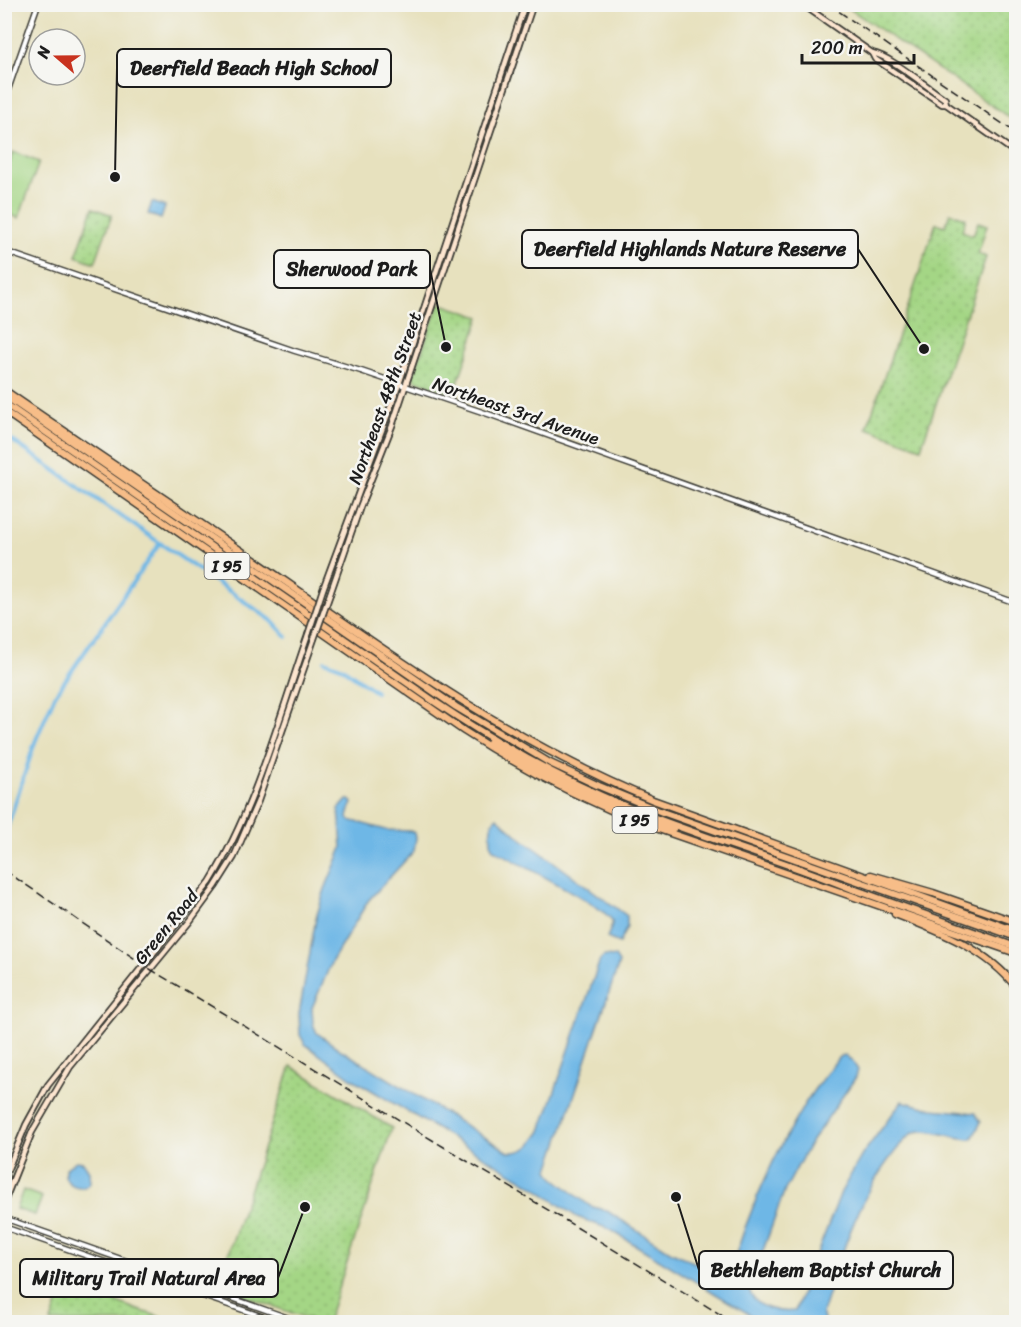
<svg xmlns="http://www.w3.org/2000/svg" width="1021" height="1327" font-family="Sriracha,sans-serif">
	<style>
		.grass { fill: url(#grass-dots); stroke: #607950; stroke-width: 1.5 }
		.garden { fill: #a4d685; stroke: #607950; stroke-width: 1.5 }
		.water { fill: #6eb7e6; stroke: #456a81; stroke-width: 1.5 }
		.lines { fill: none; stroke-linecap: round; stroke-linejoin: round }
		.canal { stroke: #6eb7e6; stroke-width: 4 }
		.tertiary-casing { stroke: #3a3a34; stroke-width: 7 }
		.secondary-casing { stroke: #3a3a34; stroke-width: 8 }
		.motorway-casing { stroke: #3a3a34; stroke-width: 9 }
		.tertiary { stroke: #fff; stroke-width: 4 }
		.secondary { stroke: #fce5cf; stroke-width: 4.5 }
		.motorway { stroke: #f7bd88; stroke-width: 6 }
		.rail { stroke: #1c1c1c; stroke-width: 1.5; stroke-dasharray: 9 4.5; stroke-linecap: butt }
		.secondary-bridge-casing { stroke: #3a3a34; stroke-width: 8; stroke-linecap: butt }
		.secondary-bridge { stroke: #fce5cf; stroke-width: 4.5 }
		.labels { text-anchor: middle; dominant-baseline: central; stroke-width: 5; stroke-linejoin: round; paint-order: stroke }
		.shield { fill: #f6f6f2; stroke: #5d5d5c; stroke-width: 1.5 }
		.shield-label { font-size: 16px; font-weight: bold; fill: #1c1c1c }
		.street-label { font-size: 18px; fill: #1c1c1c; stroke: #f6f6f2 }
		.leader { fill: none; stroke: #1c1c1c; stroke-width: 2 }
		.callout-dot { fill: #1c1c1c; stroke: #f6f6f2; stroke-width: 2 }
		.callout { fill: #f6f6f2; stroke: #1c1c1c; stroke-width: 2 }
		.callout-label { font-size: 20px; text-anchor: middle; font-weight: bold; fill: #1c1c1c }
	</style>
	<defs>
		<pattern id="grass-dots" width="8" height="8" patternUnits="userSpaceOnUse" patternTransform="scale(1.5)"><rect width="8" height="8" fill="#a4d685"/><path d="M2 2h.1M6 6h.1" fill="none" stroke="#8db772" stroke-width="1.8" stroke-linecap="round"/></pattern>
	</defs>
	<rect width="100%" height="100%" fill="#f6f6f2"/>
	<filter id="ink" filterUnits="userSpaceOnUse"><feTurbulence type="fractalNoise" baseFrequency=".0167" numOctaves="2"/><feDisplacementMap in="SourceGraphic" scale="12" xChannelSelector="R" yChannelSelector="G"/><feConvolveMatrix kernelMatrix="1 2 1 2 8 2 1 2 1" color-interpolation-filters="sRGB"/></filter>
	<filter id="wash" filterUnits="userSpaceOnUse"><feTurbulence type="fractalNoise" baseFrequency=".008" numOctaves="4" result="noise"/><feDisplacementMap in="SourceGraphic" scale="24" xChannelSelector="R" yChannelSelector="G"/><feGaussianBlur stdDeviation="1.35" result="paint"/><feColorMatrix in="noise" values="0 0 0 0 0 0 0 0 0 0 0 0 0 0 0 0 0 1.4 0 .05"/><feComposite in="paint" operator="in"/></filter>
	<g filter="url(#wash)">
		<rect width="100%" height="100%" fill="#e7e1be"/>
		<g class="grass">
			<polygon points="844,5 1016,5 1016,122"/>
			<polygon points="93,208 112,215 95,263 76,256"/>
			<polygon points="950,213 966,218 962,231 973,235 978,222 987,225 978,254 986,257 921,448 867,428 936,223 945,226"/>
			<polygon points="439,303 480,317 454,394 415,380 413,376"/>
			<polygon points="291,1066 392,1128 327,1322 318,1322 217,1287"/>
			<polygon points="65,1283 68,1283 138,1310 178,1322 51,1322"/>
		</g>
		<g class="garden">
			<polygon points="13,152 39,162 19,218 5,213 5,177"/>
			<polygon points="23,1190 42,1197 35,1215 16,1209"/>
		</g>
		<g class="water">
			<polygon points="152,202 165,207 161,219 148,214"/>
			<path d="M347,800H350L352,803L348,817L349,820L386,830L410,831L415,833L416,838L414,851L368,901L332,961L312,1008L313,1024L317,1033L341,1050L509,1152C527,1153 531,1145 541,1131L600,960L604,956L615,957L619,963L549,1170L553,1177L590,1206L607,1211L670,1251L691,1261L704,1266L722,1264L731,1261L736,1254C753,1201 777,1149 806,1102C816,1086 828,1072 839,1057L845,1055L853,1062L858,1070L856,1077L809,1145L784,1192L749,1290C754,1308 779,1313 795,1311L841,1192L862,1155L902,1101L932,1109L975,1113L981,1122L972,1139C956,1140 928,1126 913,1133C906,1137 899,1147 894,1153C857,1199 840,1259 822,1313L825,1322H762L609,1229L577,1217L528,1183L351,1078L305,1044L300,1035L299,1014L316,918L325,889L342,848L339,809Z"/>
			<path d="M497,817L517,835L627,916V927L619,943L607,938C608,933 614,925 612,921C607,907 510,860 492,848C490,838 488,823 497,817Z"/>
			<path d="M76,1161L83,1162L89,1171L90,1183L84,1187C73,1188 63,1182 65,1169Z"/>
		</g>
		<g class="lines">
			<g class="canal">
				<polyline points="4,435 271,620 287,637"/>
				<polyline points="325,661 341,667 376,692"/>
				<polyline points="4,837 35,742 55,695 160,543"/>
			</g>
		</g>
	</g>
	<g filter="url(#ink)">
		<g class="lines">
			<g class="tertiary-casing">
				<g id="tertiary">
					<polyline points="4,101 38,4"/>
					<polyline points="4,251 295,351 361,371 491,415 1016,603"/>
					<polyline points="4,1218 300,1322"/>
					<polyline points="4,1227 278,1322"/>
				</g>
			</g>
			<g class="secondary-casing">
				<g id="secondary">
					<polyline points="802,4 872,53 875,59 942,104 946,104 1016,153"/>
					<path d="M872,53C889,55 928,88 945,99L946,104"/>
					<polyline points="323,589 399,384 525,4"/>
					<polyline points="330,594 360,507 392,426 533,4"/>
					<path d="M4,1178L26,1125L48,1085L210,882C256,807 279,718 308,635"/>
					<polyline points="4,1202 32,1132 70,1067 190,921 215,887 234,857 258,801 314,639"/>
				</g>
			</g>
			<g class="motorway-casing">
				<g id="motorway">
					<path d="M4,390C98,455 193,517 286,582C403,664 520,746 653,800L1016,931"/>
					<polyline points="4,395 456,707 550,763 599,786 662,812 1016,937"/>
					<path d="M4,403L435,702C496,743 559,779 627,807C702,838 780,859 855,890"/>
					<path d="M4,411L464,731C522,769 583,800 647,825L1016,953"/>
					<path d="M490,742C547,778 609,807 673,829"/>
					<polyline points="871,875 933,893 1016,922"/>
					<polyline points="853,889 1016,947"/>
					<path d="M895,914C939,931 987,949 1016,987"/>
				</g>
			</g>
			<use href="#tertiary" class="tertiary"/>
			<use href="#secondary" class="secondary"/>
			<use href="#motorway" class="motorway"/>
			<g class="rail">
				<polyline points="828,4 1016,133"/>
				<polyline points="4,870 150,969 733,1322"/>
			</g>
			<g class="secondary-bridge-casing">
				<g id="secondary-bridge">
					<polyline points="308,635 323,589"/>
					<polyline points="314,639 330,594"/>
				</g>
			</g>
			<use href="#secondary-bridge" class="secondary-bridge"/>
		</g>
	</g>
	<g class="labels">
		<g class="shield">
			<rect x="204.5" y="553" width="45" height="26" rx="4.5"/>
			<rect x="612.5" y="807" width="45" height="26" rx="4.5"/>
		</g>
		<g class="shield-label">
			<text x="227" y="566">I 95</text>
			<text x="635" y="820">I 95</text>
		</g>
		<g class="street-label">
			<text transform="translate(385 398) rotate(-70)">Northeast 48th Street</text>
			<text transform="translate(516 411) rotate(19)">Northeast 3rd Avenue</text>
			<text transform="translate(166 927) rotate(-51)">Green Road</text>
		</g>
	</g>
	<path class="leader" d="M115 177L117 68M924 349L858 249M446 347L430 269M676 1197L699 1270M305 1207L278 1278"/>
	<g class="callout-dot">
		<circle cx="115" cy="177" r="6"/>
		<circle cx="924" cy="349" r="6"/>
		<circle cx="446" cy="347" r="6"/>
		<circle cx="676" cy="1197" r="6"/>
		<circle cx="305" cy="1207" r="6"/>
	</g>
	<g class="callout">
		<rect x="117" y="49" width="274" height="38" rx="6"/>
		<rect x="522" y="230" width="336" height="38" rx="6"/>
		<rect x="274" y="250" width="156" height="38" rx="6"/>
		<rect x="699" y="1251" width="254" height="38" rx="6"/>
		<rect x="20" y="1259" width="258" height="38" rx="6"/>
	</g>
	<g class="callout-label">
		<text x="254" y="75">Deerfield Beach High School</text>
		<text x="690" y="256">Deerfield Highlands Nature Reserve</text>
		<text x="352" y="276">Sherwood Park</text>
		<text x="826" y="1277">Bethlehem Baptist Church</text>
		<text x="149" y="1285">Military Trail Natural Area</text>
	</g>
	<rect width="1021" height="1327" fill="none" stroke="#f6f6f2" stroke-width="24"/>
	<g transform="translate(57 57) rotate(290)"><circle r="28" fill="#f6f6f2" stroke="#9f9f9c" stroke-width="1.5"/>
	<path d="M0-4.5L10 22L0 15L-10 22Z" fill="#c8321e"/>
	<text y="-9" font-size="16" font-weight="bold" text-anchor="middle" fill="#1c1c1c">N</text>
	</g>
	<path d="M802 54v9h112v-9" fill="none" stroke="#1c1c1c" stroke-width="3"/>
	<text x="811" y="54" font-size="18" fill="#1c1c1c" stroke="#f6f6f2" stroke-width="4.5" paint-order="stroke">200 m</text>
</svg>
